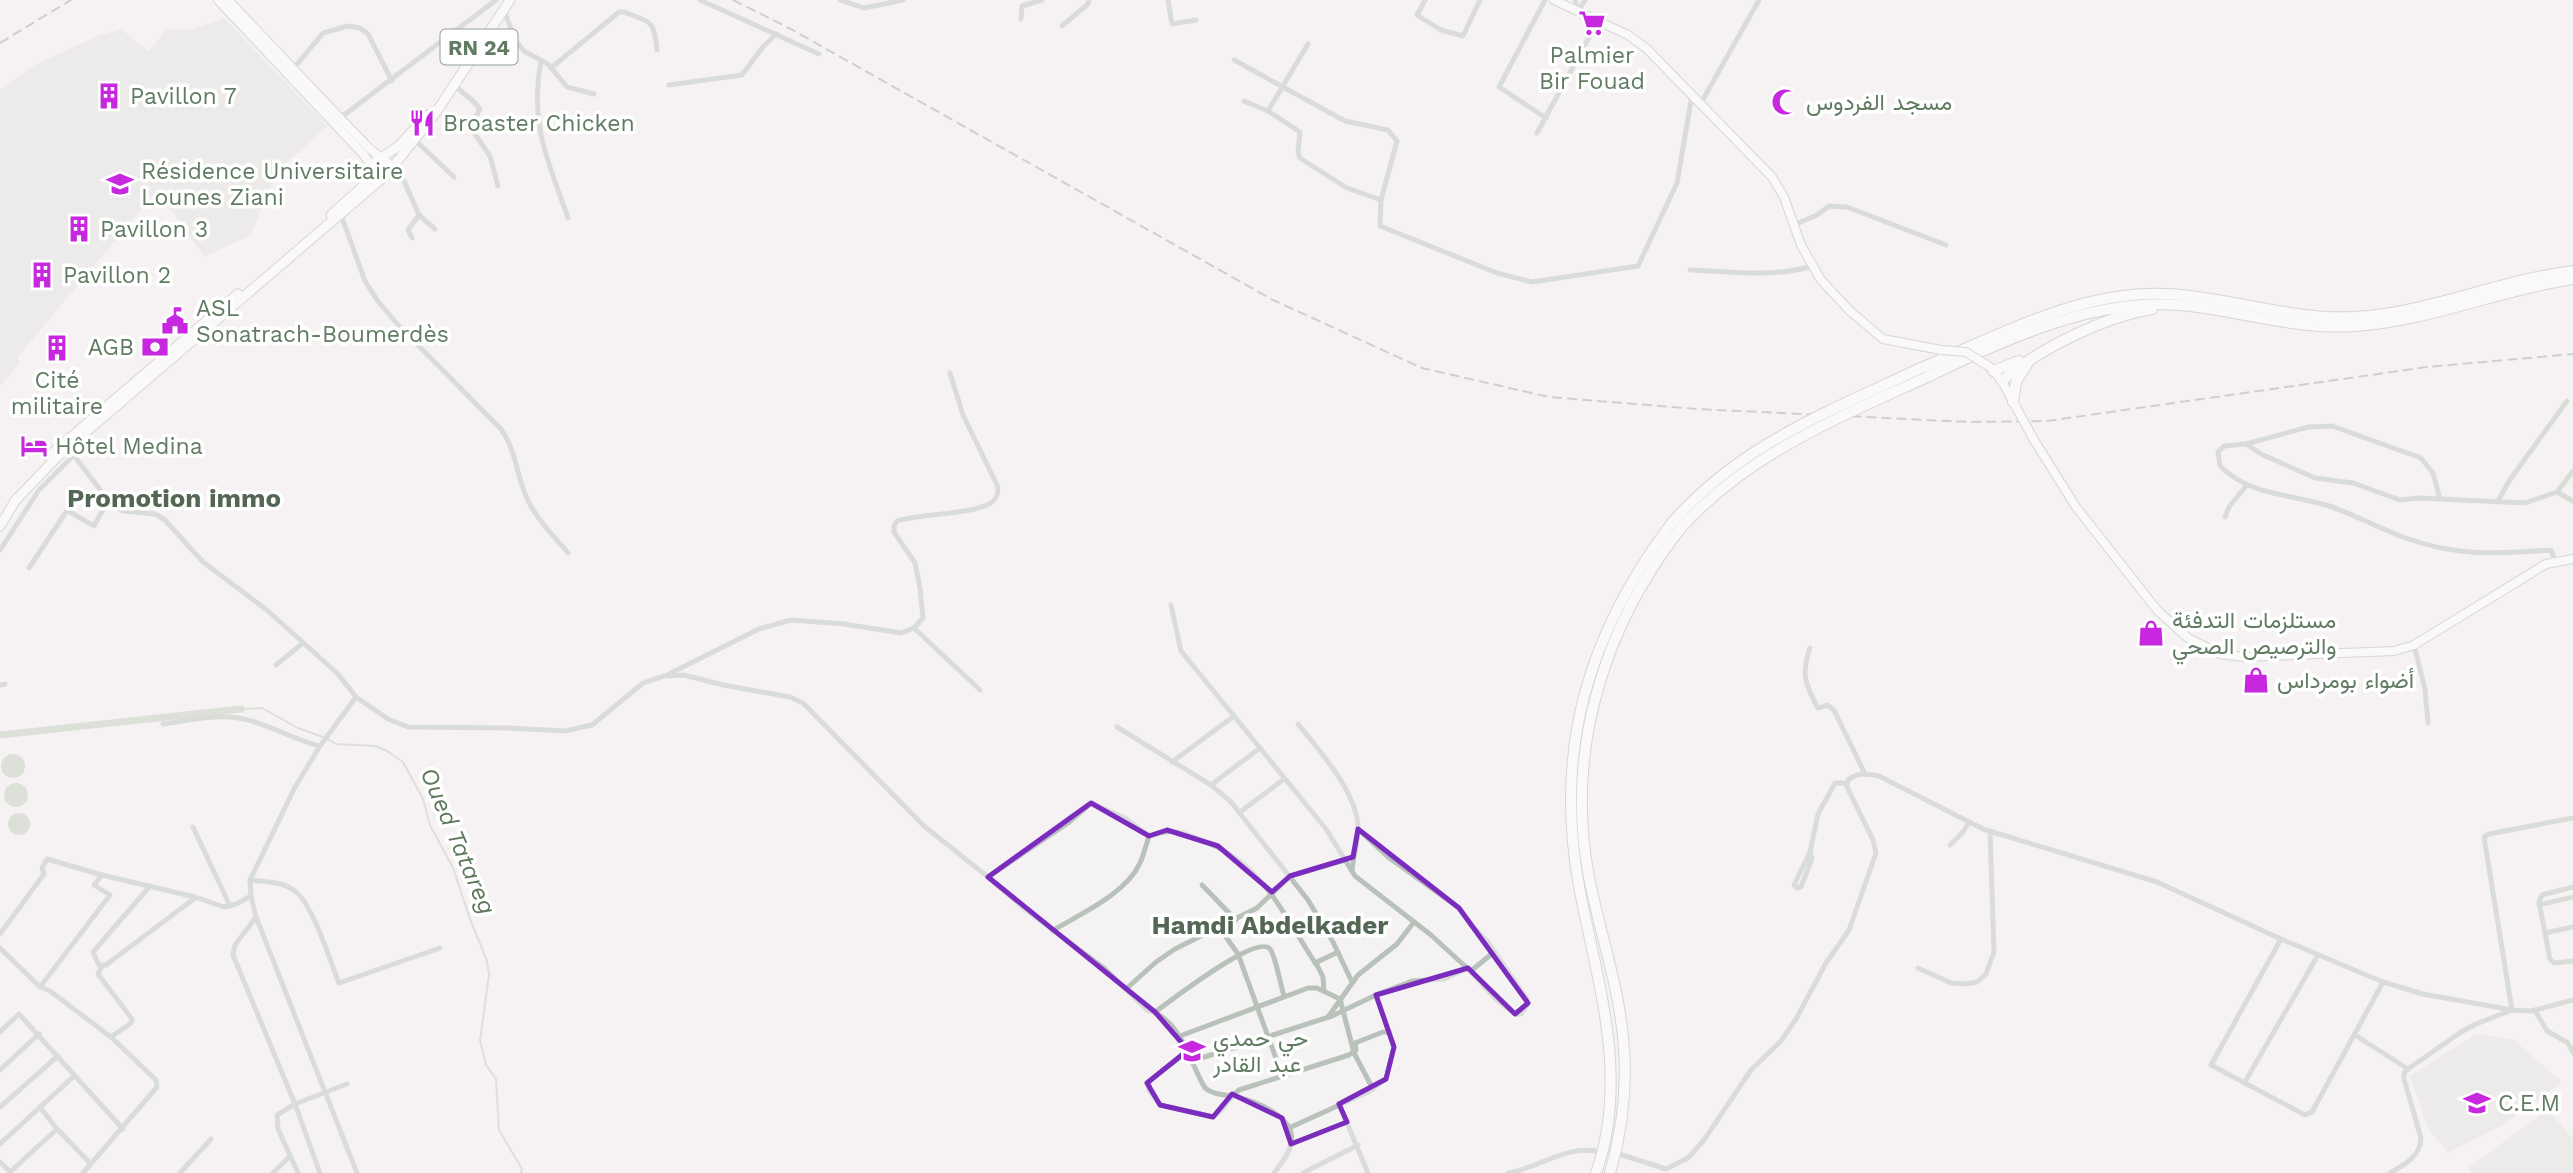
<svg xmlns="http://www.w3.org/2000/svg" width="2573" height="1173" font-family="'Work Sans',Vazirmatn,sans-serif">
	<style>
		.built { fill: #e3e3e1 }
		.water { fill: #bdcabb }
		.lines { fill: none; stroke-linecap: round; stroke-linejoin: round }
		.stream { stroke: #bdcabb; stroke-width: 2 }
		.canal { stroke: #bdcabb; stroke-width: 7 }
		.secondary-casing { stroke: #acb7ac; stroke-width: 10 }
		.primary-casing { stroke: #adb6ae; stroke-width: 11 }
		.highway-casing { stroke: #adb5ae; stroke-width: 12 }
		.street { stroke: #b9c2ba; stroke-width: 5 }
		.secondary { stroke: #fff; stroke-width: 8 }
		.primary { stroke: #fff; stroke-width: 9 }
		.highway { stroke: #fff; stroke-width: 10 }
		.rail { stroke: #9ba89c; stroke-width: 2; stroke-dasharray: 10 5; stroke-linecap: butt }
		.secondary-bridge-casing { stroke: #acb7ac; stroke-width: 10; stroke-linecap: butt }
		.highway-bridge-casing { stroke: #adb5ae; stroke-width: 12; stroke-linecap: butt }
		.secondary-bridge { stroke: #fff; stroke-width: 8 }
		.highway-bridge { stroke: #fff; stroke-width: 10 }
		.marked { fill: none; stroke: #7b2cbf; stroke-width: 5; stroke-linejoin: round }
		.labels { text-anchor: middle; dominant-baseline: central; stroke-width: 7; stroke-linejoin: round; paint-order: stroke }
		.shield { fill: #fff; stroke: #90a392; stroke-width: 2 }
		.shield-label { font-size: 21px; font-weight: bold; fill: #617c63 }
		.poi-label { font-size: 23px; fill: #617c63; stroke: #fff; text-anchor: start }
		.water-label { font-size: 24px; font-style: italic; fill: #5e785b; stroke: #fff }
		.quarter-label { font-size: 26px; font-weight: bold; fill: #536754; stroke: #fff }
	</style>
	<rect width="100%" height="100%" fill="#f5f2f3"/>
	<g class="built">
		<polygon points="224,18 328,126 278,170 251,235 204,257 173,212 153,196 17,358 21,362 0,387 0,90 34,65 97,36 121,29 149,51 167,29 193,29"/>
		<polygon points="2476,1034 2513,1039 2562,1082 2506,1123 2448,1153 2427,1127 2410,1076"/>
		<polygon points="2548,1109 2573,1139 2573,1173 2471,1173 2468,1168"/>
	</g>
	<g class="water">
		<circle cx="13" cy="766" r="12"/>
		<circle cx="16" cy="795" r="12"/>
		<circle cx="19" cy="824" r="11"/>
	</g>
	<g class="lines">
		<g class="stream">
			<polyline points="241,709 262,708 298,728 323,737"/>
			<polyline points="328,739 336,744 375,746 387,751 403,762 423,799 430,825 453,868 470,919 487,961 489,975 480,1040 486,1065 496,1079 499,1130 522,1169 521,1173"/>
		</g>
		<polyline class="canal" points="0,735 241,709"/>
		<g class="secondary-casing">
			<g id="secondary">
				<polyline points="218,0 364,155 381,180"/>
				<polyline points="228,0 340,118 370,149 393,167"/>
				<polyline points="1554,0 1628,35 1646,48 1772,177 1784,197 1801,245 1821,280 1850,311 1883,339 1941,350"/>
				<polyline points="1990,367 2002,381 2013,402"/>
				<polyline points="2034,440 2076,507 2157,610 2188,638 2220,654 2244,657 2394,651 2414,645 2546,564 2573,559"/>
			</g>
		</g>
		<g class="primary-casing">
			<g id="primary">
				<polyline points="331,215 362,187 376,161 399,146 427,115"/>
				<polyline points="49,456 238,294"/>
				<polyline points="15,501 59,455 387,174 437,111 510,0"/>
				<polyline points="0,526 17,498"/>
			</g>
		</g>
		<g class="highway-casing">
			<g id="highway">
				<path d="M1921,368C2000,335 2082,289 2169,294C2232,298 2291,320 2354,317C2429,313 2499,280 2573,271"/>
				<polyline points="1993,371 2019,361"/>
				<path d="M1927,377C2009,338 2098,295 2191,306C2246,313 2299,330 2355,326C2429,321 2499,290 2573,279"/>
				<path d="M2002,381C2038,349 2104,317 2152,309"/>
				<polyline points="2013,402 2016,382 2027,364"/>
				<path d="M1596,1173C1630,1077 1597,982 1579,886C1554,749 1588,634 1671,524"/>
				<path d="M1610,1173C1623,1128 1628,1083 1623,1037C1618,983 1599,930 1589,877C1565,752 1603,628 1680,529"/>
			</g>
		</g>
		<g class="street">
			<polyline points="700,0 819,54"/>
			<polyline points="840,0 864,8 903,0"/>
			<polyline points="1168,0 1172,24 1196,20"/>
			<polyline points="1425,0 1417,15 1441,30 1463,36 1480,0"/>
			<polyline points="1545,0 1499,87 1546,118"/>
			<polyline points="1575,0 1578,11"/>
			<polyline points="504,11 516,41 524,51 548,64 567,87 594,94"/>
			<polyline points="1578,11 1585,0"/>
			<polyline points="1021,19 1022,6 1042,0"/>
			<polyline points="1062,26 1088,4 1089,0"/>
			<polyline points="1234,60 1345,121 1388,130 1397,141 1381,200 1380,226 1497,273 1532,282 1638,266 1677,183 1692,95"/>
			<path d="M541,61C529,123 548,161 568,218"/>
			<path d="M551,68L619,12H624C651,23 654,19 657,50"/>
			<polyline points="293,69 323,33 348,26 360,28 368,34 392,81"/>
			<polyline points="453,84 474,102 480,109 472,124 472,130 490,156 498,186"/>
			<polyline points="669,85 742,75 762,48 776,34"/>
			<polyline points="1244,101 1268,111 1300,132 1298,152 1300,158 1347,188 1381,200"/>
			<polyline points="1701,103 1759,0"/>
			<polyline points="1268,111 1308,44"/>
			<polyline points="340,118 496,0"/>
			<polyline points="1537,133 1598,21"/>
			<polyline points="415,140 454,177"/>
			<polyline points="396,163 419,215 435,229"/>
			<path d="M341,215L365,281L377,300L400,327L501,429C516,450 516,473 526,496C535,518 553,535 568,553"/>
			<polyline points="1794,225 1817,215 1829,206 1847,207 1946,245"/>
			<polyline points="412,238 408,230 419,215"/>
			<path d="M1690,270C1731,271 1774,278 1813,266"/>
			<polyline points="2246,444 2261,454 2315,478 2353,483 2400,500 2418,498 2525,503 2557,492 2573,501"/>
			<path d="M68,448L112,505L123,511L155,514L165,520L203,562L268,611L338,674L356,697L388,719L408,727L508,728L565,731L592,725L643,683L664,676L684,675L723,685L790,697L803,703L924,826L988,877L1026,910L1105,969L1147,1010C1182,1019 1189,1062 1205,1088C1215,1096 1226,1094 1237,1097C1257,1102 1297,1117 1291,1144C1289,1155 1280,1165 1274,1173"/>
			<polyline points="2557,492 2573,471"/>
			<path d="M2440,499L2433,473L2421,458L2332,426L2308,427L2246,444L2224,446L2218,452L2220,466C2252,497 2289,493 2329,506C2354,514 2378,528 2403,537C2457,557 2495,554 2551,550L2556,563"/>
			<polyline points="2498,501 2509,481 2567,401"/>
			<polyline points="2225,517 2229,507 2246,486"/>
			<polyline points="0,550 39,490 74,455"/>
			<polyline points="29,568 66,512 70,512 94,526 108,500"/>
			<polyline points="1171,605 1181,651 1326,829 1355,876 1431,935 1467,968 1497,1000 1515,1014 1521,1014 1527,1005 1527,999 1487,941 1472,926 1459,908 1388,857 1358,829"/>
			<polyline points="914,628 980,690"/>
			<polyline points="2414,645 2425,689 2428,723"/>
			<path d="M1810,648C1801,674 1805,683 1817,707L1819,708L1827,705L1834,710L1865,774"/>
			<polyline points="276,665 303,643"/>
			<path d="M667,675L759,629L791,620L844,624L901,633L914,628L923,618L920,588L915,563L894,532V526L897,521C921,513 974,515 992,502C997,499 998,493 998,487L963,415L950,373"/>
			<polyline points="0,685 5,684"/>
			<polyline points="356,697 320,746 295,787 250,880 251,896 256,917 357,1173"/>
			<path d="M163,724C185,721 209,715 230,717C261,719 290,739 320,746"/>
			<path d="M1298,724C1319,750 1357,792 1358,827C1358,841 1353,857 1352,871"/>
			<polyline points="1117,727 1211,785 1231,802 1308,900 1333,942 1352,982"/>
			<polyline points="1172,762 1234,716"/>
			<polyline points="1211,785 1260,748"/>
			<polyline points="1240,812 1284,779"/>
			<polyline points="193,827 230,906"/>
			<polyline points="1950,845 1963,832 1969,822"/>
			<polyline points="1810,852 1818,814 1835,783 1847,783"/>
			<polygon points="1810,852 1812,858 1801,887 1797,888 1794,885"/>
			<path d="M988,877L1068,823L1091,803L1125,818L1149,836C1172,828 1179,831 1201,840C1265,864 1282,914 1318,967L1323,977L1324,991"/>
			<path d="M250,880C266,882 285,881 297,893C314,908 330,961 339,983L440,948"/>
			<polyline points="1202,885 1236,920"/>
			<polyline points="150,886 93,952 99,965 106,965 195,898"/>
			<polyline points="2573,887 2542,895 2539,902 2550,959 2554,963 2573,961"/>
			<polyline points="2539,905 2573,897"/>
			<polyline points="256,917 235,945 233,955 295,1104 320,1173"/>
			<polyline points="1219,927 1238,954 1282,1075"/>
			<path d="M1052,931C1080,914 1126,894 1140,863C1144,854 1146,845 1149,836"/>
			<polyline points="2545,933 2573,927"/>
			<polyline points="0,934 44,874 42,868 47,859 102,875"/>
			<polyline points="2281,939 2211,1065 2305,1115 2312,1112 2383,982"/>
			<polyline points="0,948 40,987 50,991 111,1037 156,1080 157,1087 83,1173"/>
			<polyline points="1315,963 1338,952"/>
			<polyline points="102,966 98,974 132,1019 131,1023 111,1037"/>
			<polyline points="1918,968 1951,983 1966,984 1977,982 1986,974 1994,952 1990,831"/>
			<polyline points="1471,971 1494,952"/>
			<polyline points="40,987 110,895 94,885 102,875 195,897 224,907 236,904 251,896"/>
			<polyline points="1126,989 1156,962 1175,949 1257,908 1290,876 1345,860"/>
			<polyline points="2535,1010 2547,1031 2568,1043 2573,1053"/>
			<path d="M1155,1012C1171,1001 1257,933 1270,949C1275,954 1281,987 1284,996"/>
			<polyline points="1328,1017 1358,975 1397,944 1414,922"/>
			<polyline points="0,1032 19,1014 123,1129"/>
			<polyline points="2355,1035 2408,1069"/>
			<polyline points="1180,1036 1308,988 1317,988 1340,999 1354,1053 1373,1089"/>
			<path d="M1188,1051L1149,1081V1090L1160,1105L1213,1117C1224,1111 1228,1098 1239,1090L1349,1055L1356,1050L1355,1043L1383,1032H1390"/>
			<polyline points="1192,1061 1332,1016 1376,995 1412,981 1444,979 1467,968"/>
			<polyline points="0,1070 39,1034"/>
			<polyline points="2245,1082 2318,955"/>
			<polyline points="1339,1104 1368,1173"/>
			<polyline points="0,1107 58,1056"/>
			<polyline points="1289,1128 1368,1092 1386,1079 1394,1047 1376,995"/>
			<polyline points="57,1129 91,1164"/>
			<polyline points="0,1144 74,1076"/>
			<polyline points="1291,1144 1347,1122"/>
			<path d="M1616,1153L1666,1169L1688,1158L1704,1140L1751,1070L1781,1041L1796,1019L1826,963L1849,930L1876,853L1873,840L1847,787L1848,780C1858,772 1867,774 1879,776L1983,829L2157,882L2281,939L2383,982L2423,994L2512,1010L2484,837L2489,834L2573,818"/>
			<polyline points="0,1162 11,1173"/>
			<polyline points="10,1172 57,1129 40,1107"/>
			<polyline points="180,1173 211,1139"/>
			<polyline points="273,1173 289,1157"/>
			<polyline points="298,1173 278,1129 277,1115 295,1104 347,1084"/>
			<polyline points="1303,1173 1358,1145"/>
			<path d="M1508,1173C1543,1167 1565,1144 1601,1152"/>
			<path d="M2390,1173C2404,1165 2421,1156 2421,1138L2404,1079V1073L2408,1069L2461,1032L2476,1024L2512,1010L2532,1011L2573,1000"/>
		</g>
		<use href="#secondary" class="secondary"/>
		<use href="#primary" class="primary"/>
		<use href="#highway" class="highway"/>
		<g class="rail">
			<polyline points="733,0 789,28 1273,300 1422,368 1549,397 1697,409 1970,422 2047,421 2427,367 2573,354"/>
			<polyline points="0,43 71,0"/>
		</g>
		<g class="secondary-bridge-casing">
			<g id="secondary-bridge">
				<polyline points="1941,350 1966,352 1990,367"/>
				<polyline points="2016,407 2034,440"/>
			</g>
		</g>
		<g class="highway-bridge-casing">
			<g id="highway-bridge">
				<path d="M1671,524C1739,445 1830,411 1921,368"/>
				<path d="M1680,529C1747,454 1838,418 1927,377"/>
			</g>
		</g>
		<use href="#secondary-bridge" class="secondary-bridge"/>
		<use href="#highway-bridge" class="highway-bridge"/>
	</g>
	<path d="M0 0H2573V1173H0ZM1091,803L1149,836L1167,830L1218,846L1272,892L1290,876L1353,857L1358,829L1459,908L1528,1003L1515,1014L1468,968L1376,995L1394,1047L1386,1079L1339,1104L1347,1122L1291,1144L1282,1118L1232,1094L1213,1117L1160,1105L1147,1083L1188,1050L1155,1012L988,877Z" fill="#f5f2f3" fill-opacity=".55" fill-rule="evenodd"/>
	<path class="marked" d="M1091,803L1149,836L1167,830L1218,846L1272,892L1290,876L1353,857L1358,829L1459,908L1528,1003L1515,1014L1468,968L1376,995L1394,1047L1386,1079L1339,1104L1347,1122L1291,1144L1282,1118L1232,1094L1213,1117L1160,1105L1147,1083L1188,1050L1155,1012L988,877Z"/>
	<defs>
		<g id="supermarket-bare" transform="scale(2.1)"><path d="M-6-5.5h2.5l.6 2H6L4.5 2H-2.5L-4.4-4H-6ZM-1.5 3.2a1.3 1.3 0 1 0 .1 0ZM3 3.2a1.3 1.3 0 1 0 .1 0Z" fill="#c728df" stroke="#fff" stroke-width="2.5" paint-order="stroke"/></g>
		<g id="building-bare" transform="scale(2.1)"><path d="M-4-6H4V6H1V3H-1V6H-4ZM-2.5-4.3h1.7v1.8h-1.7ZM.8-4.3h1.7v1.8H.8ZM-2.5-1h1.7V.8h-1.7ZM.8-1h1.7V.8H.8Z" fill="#c728df" stroke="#fff" stroke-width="2.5" paint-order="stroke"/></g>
		<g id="mosque-bare" transform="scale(2.1)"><path d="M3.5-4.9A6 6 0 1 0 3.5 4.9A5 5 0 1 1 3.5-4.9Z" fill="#c728df" stroke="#fff" stroke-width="2.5" paint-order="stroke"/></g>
		<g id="restaurant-bare" transform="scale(2.1)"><path d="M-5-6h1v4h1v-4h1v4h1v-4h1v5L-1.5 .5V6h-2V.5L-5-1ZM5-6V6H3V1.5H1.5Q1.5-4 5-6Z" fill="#c728df" stroke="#fff" stroke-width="2.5" paint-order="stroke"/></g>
		<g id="university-bare" transform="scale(2.1)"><path d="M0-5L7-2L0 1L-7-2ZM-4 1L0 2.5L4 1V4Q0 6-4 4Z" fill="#c728df" stroke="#fff" stroke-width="2.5" paint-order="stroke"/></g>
		<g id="civic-bare" transform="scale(2.1)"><path d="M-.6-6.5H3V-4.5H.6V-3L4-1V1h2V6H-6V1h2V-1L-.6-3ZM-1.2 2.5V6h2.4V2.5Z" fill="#c728df" stroke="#fff" stroke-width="2.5" paint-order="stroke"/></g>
		<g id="bank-bare" transform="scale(2.1)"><path d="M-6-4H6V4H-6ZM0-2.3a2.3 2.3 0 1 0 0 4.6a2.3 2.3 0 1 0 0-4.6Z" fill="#c728df" stroke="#fff" stroke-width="2.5" paint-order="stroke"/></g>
		<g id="hotel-bare" transform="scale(2.1)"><path d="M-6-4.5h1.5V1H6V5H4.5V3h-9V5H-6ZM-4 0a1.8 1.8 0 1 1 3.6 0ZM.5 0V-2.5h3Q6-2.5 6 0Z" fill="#c728df" stroke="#fff" stroke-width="2.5" paint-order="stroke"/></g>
		<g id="shop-bare" transform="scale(2.1)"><path d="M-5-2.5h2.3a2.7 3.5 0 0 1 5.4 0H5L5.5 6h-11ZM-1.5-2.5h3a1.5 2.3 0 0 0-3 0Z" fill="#c728df" stroke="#fff" stroke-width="2.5" paint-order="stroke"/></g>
		<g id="school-bare" transform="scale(2.1)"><path d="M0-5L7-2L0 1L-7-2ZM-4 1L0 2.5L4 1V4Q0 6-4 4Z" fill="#c728df" stroke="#fff" stroke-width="2.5" paint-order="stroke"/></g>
	</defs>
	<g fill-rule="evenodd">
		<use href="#supermarket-bare" x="1592" y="23"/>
		<use href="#building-bare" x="109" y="96"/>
		<use href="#mosque-bare" x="1785" y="102"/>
		<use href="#restaurant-bare" x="422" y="123"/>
		<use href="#university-bare" x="120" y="184"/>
		<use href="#building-bare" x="79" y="229"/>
		<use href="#building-bare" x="42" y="275"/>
		<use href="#civic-bare" x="175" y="321"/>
		<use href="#bank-bare" x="155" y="347"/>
		<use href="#building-bare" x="57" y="348"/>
		<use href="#hotel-bare" x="34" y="446"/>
		<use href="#shop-bare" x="2151" y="633"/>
		<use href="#shop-bare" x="2256" y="680"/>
		<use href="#school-bare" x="1192" y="1051"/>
		<use href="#school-bare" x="2477" y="1103"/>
	</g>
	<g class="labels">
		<rect class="shield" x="440.5" y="29.5" width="77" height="35" rx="5"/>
		<g class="shield-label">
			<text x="479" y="47">RN 24</text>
		</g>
		<g class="poi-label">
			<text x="1592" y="55" text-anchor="middle">Palmier<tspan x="1592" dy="26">Bir Fouad</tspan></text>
			<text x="130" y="96">Pavillon 7</text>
			<text x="1806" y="102">مسجد الفردوس</text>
			<text x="443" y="123">Broaster Chicken</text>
			<text x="141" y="171">Résidence Universitaire<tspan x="141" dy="26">Lounes Ziani</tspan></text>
			<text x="100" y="229">Pavillon 3</text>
			<text x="63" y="275">Pavillon 2</text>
			<text x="196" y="308">ASL<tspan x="196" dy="26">Sonatrach-Boumerdès</tspan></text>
			<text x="134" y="347" text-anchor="end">AGB</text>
			<text x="57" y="380" text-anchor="middle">Cité<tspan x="57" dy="26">militaire</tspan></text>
			<text x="55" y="446">Hôtel Medina</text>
			<text x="2172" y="620">مستلزمات التدفئة<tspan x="2172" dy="26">والترصيص الصحي</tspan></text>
			<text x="2277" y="680">أضواء بومرداس</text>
			<text x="1213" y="1038">حي حمدي<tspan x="1213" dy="26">عبد القادر</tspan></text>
			<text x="2498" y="1103">C.E.M</text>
		</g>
		<g class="water-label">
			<text transform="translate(458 841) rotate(67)">Oued Tatareg</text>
		</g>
		<g class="quarter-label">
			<text x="174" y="498">Promotion immo</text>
			<text x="1270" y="925">Hamdi Abdelkader</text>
		</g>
	</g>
</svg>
